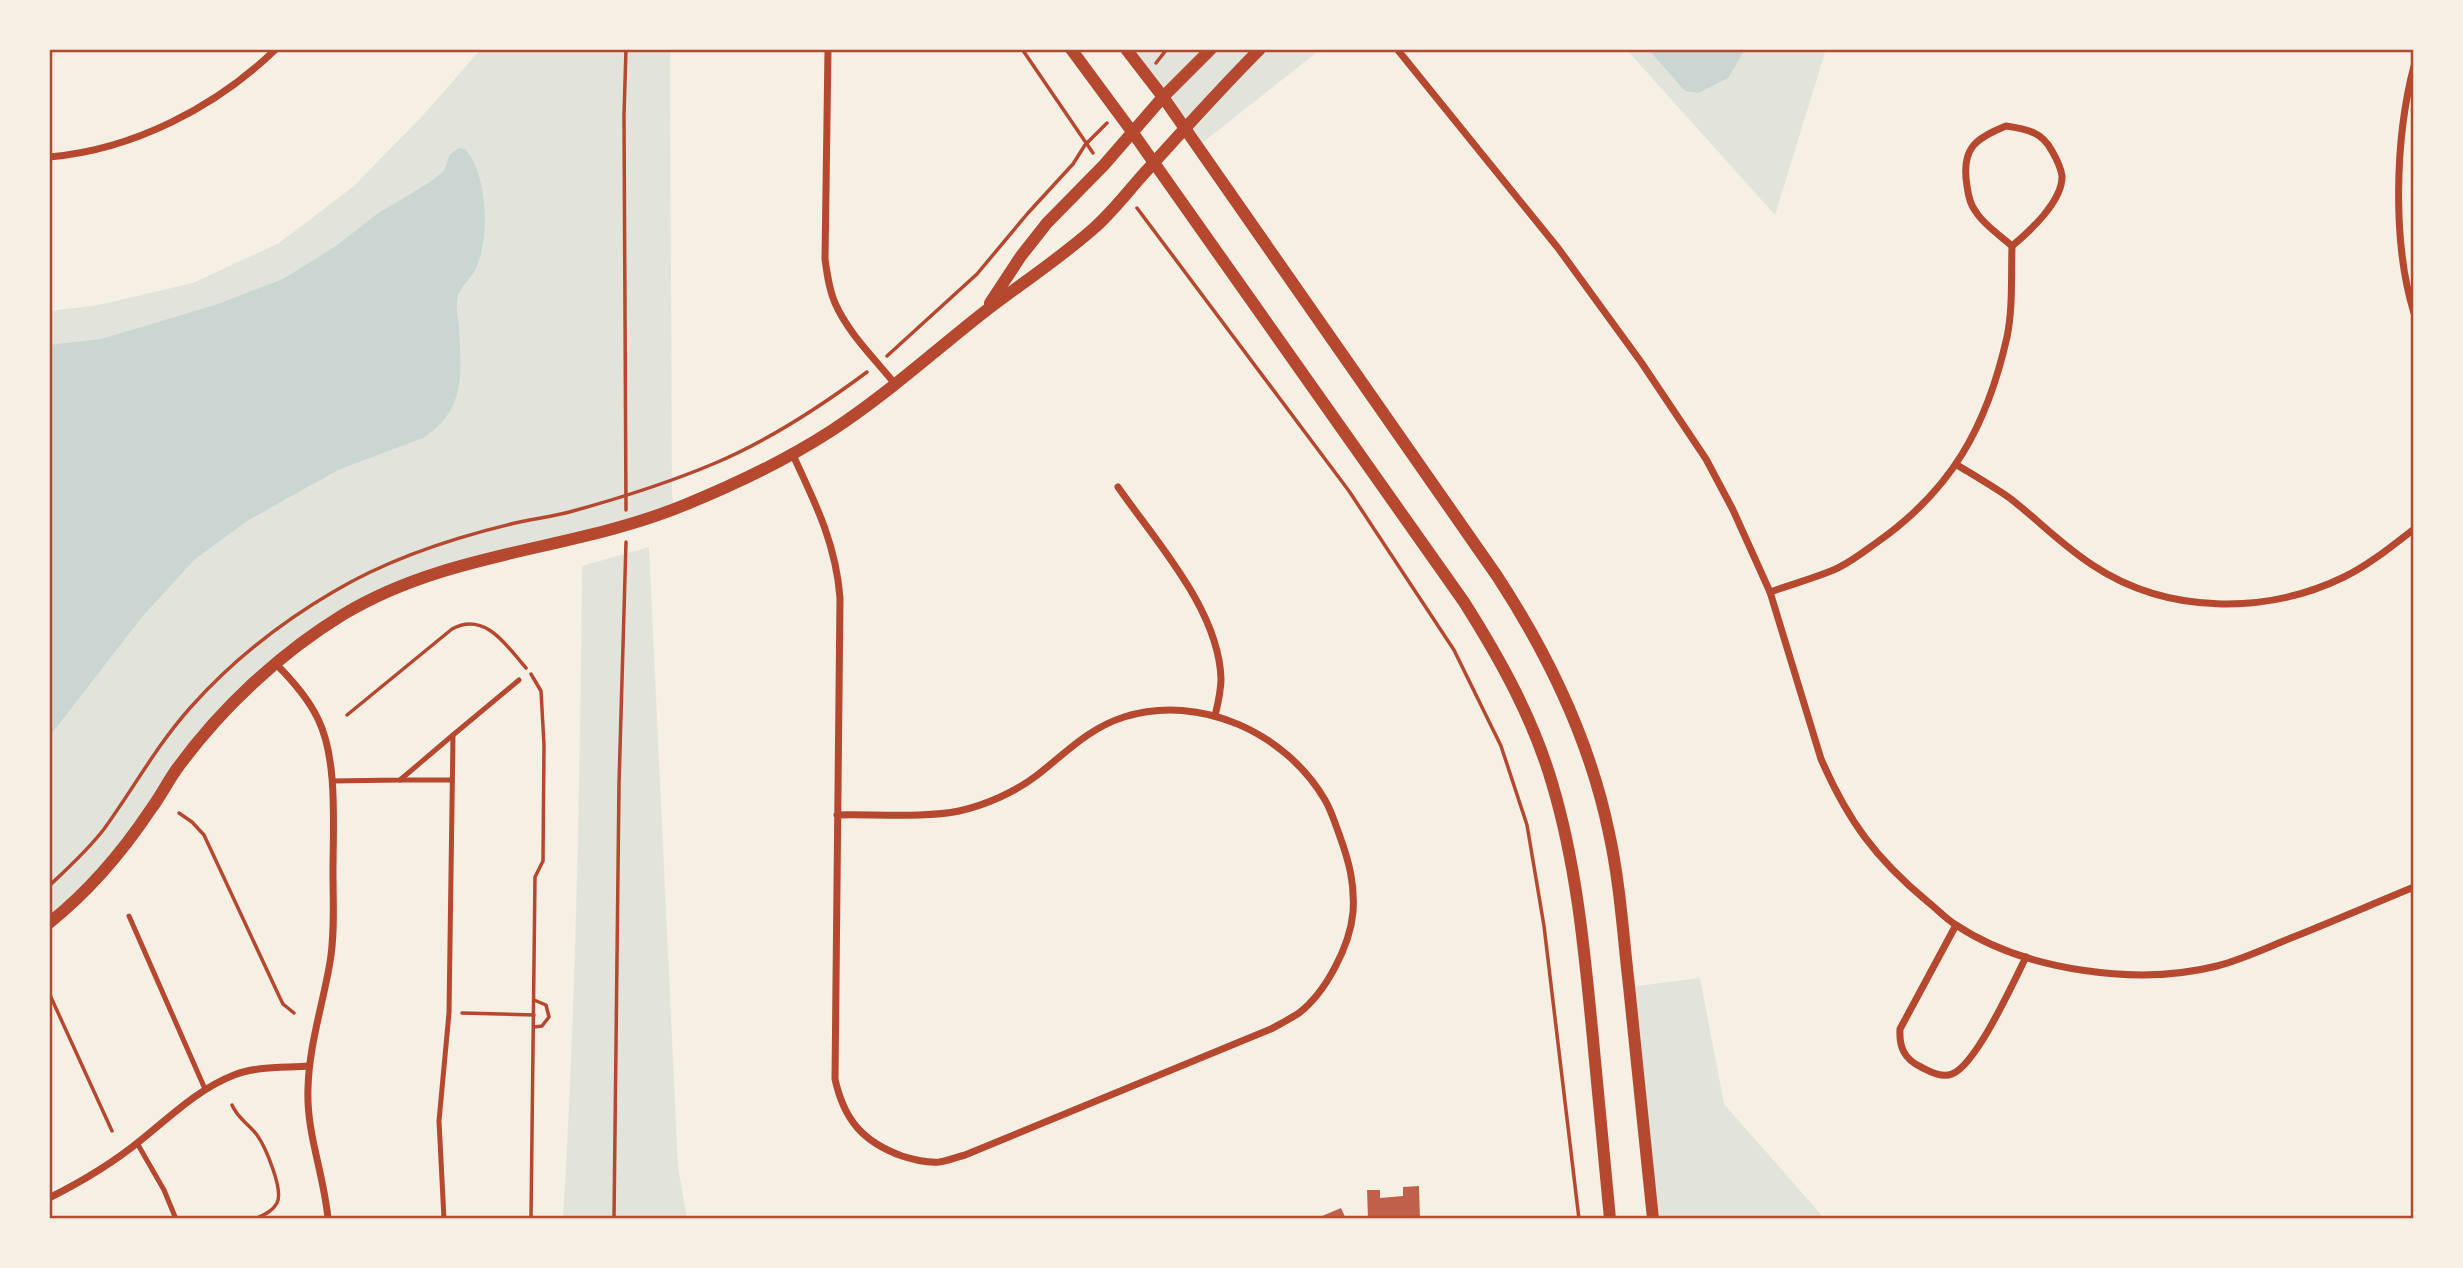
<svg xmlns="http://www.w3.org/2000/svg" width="2463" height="1268" font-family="Karla,sans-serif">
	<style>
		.green { fill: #e2e4dc }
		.water { fill: #c9d6d2 }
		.building { fill: #bf614a }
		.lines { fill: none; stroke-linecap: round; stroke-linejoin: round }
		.path { stroke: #b5482f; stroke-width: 3.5 }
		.service { stroke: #b5482f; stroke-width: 5 }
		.minor { stroke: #b5482f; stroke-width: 7 }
		.tertiary { stroke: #b5482f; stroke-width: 12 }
		.neatline { fill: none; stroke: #b5482f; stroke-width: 2.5 }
	</style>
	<rect width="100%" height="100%" fill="#f6efe4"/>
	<g class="green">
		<polygon points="481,49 670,49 672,494 674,509 469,562 344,614 229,708 150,812 49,923 49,311 98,305 193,283 279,243 354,186 426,112"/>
		<polygon points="1126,49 1321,49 1197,147"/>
		<polygon points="1626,49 1826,49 1775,215"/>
		<path d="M649,547L678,1167L687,1219H563C576,1001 580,784 582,566Z"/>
		<polygon points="1700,978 1724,1104 1825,1219 1653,1219 1629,987"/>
	</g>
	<g class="water">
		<polygon points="1648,49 1745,49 1728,78 1698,93 1685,91"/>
		<path d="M459,148L465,149C488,174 490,239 476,268C471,280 459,286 457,300C456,309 458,319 459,327C461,373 467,409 423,438L338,470L247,521L194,560L142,617L49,737V345L101,339L215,305L283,279L336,246L377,214L430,182L444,171L450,154Z"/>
	</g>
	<g class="building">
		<polygon points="1419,1186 1420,1219 1368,1219 1367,1190 1380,1190 1380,1198 1403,1196 1403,1187"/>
		<polygon points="1341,1208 1346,1219 1315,1219"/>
	</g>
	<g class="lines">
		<g class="path">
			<polyline points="1022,49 1093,153"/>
			<polyline points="1156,63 1167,49"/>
			<polyline points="1137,208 1349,491 1454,650 1501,746 1527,825 1544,926 1579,1219"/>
			<polyline points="887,356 977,274 1028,213 1073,164 1085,145 1107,123"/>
			<polyline points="626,510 624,115 626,49"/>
			<polyline points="531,674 541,691 544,745 543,861 535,877 531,1219"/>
			<path d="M347,715L452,629C485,611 507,646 526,668"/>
			<polyline points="179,813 192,822 204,835 280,998 283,1004 294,1013"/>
			<path d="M49,886C68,868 88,850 104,829C133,789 157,745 190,708C231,662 280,623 333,592C388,559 449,539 511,524C531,519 552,517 573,511C620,498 668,483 713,464C768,441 820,407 867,372"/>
			<polyline points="49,993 112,1131"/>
			<polyline points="462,1013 534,1015"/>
			<polyline points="534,1027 542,1026 549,1017 546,1005 534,1000"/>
			<path d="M232,1105C238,1119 248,1123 257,1135C265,1146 284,1190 277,1203C272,1212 263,1215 255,1219"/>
			<polyline points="614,1219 619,784 626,542"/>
		</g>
		<g class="service">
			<polyline points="400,780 452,780"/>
			<polyline points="332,781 400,780 453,735"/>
			<polyline points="129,916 205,1089"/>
			<polyline points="137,1143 164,1190 176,1219"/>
			<polyline points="444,1219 439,1121 449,1013 453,735 519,680"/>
		</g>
		<g class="minor">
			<path d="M828,49L825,259C827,274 829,289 835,303C848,333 875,359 895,384"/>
			<path d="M1397,49L1558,248L1641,362L1706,459L1733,510L1770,592L1821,759C1848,821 1876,859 1928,902C1937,909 1946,919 1956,925C2025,971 2138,986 2217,966C2244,959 2270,946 2296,936C2336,920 2375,903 2414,887"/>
			<path d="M2414,66C2395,138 2392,242 2414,313"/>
			<path d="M2006,126C2027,129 2042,132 2052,151C2056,158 2061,168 2062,176C2063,201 2029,232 2012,246C2001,236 1984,225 1976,212C1971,206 1968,194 1967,186C1961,149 1974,139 2006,126Z"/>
			<path d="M49,157C133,150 216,107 276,49"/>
			<path d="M792,453C815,502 836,544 840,598L835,1079C844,1120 863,1142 902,1156C915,1160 926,1163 939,1162C948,1161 957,1157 965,1155L1271,1029C1280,1024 1290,1019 1299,1013C1326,992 1350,946 1353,912C1355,884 1349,861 1339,834C1335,823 1331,810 1325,800C1286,733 1200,693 1124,717C1087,729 1066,753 1036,776C1015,792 986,805 959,811C926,818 872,814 837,815"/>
			<path d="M1957,465C1975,476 1994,487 2011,499C2039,521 2064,547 2094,566C2167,614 2266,615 2344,577C2369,565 2392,546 2414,529"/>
			<path d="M1118,487C1156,542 1219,610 1221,679C1221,691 1218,703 1215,716"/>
			<path d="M1770,592C1790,585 1811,579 1831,571C1847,565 1862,553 1876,543C1952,490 1987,426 2007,337C2013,308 2011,276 2012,246"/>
			<path d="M276,664C292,680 308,698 318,719C338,759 333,827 333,872C333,901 335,933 330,962C323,1004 309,1045 308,1088C306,1133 324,1174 328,1219"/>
			<path d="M1956,925L1900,1029C1899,1047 1904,1059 1921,1067C1931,1072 1942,1078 1952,1074C1976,1065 2013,983 2026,957"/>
			<path d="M49,1198C81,1182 113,1163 141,1140C170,1117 198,1089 234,1075C256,1066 285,1068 309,1066"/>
		</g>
		<g class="tertiary">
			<path d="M1071,49L1133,133L1464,602C1500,659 1533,718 1552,783C1576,863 1584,946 1592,1029C1598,1092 1604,1156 1610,1219"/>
			<path d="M1126,49L1163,97L1497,576C1548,654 1590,741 1609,833C1620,883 1623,935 1629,986C1637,1064 1645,1141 1653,1219"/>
			<polyline points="990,303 1021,256 1047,223 1104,165 1163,97 1211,49"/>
			<path d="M49,923C88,892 123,851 151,809C160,797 167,783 176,770C220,709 280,653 344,614C450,550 575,551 687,504C736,484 786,460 831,431C885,396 932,353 983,313C1019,285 1058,260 1093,229C1114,211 1131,187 1150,167C1186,127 1222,87 1260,49"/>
		</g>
	</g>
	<rect width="2463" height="1268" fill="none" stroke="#f6efe4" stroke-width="102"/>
	<rect x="51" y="51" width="2361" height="1166" class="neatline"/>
</svg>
